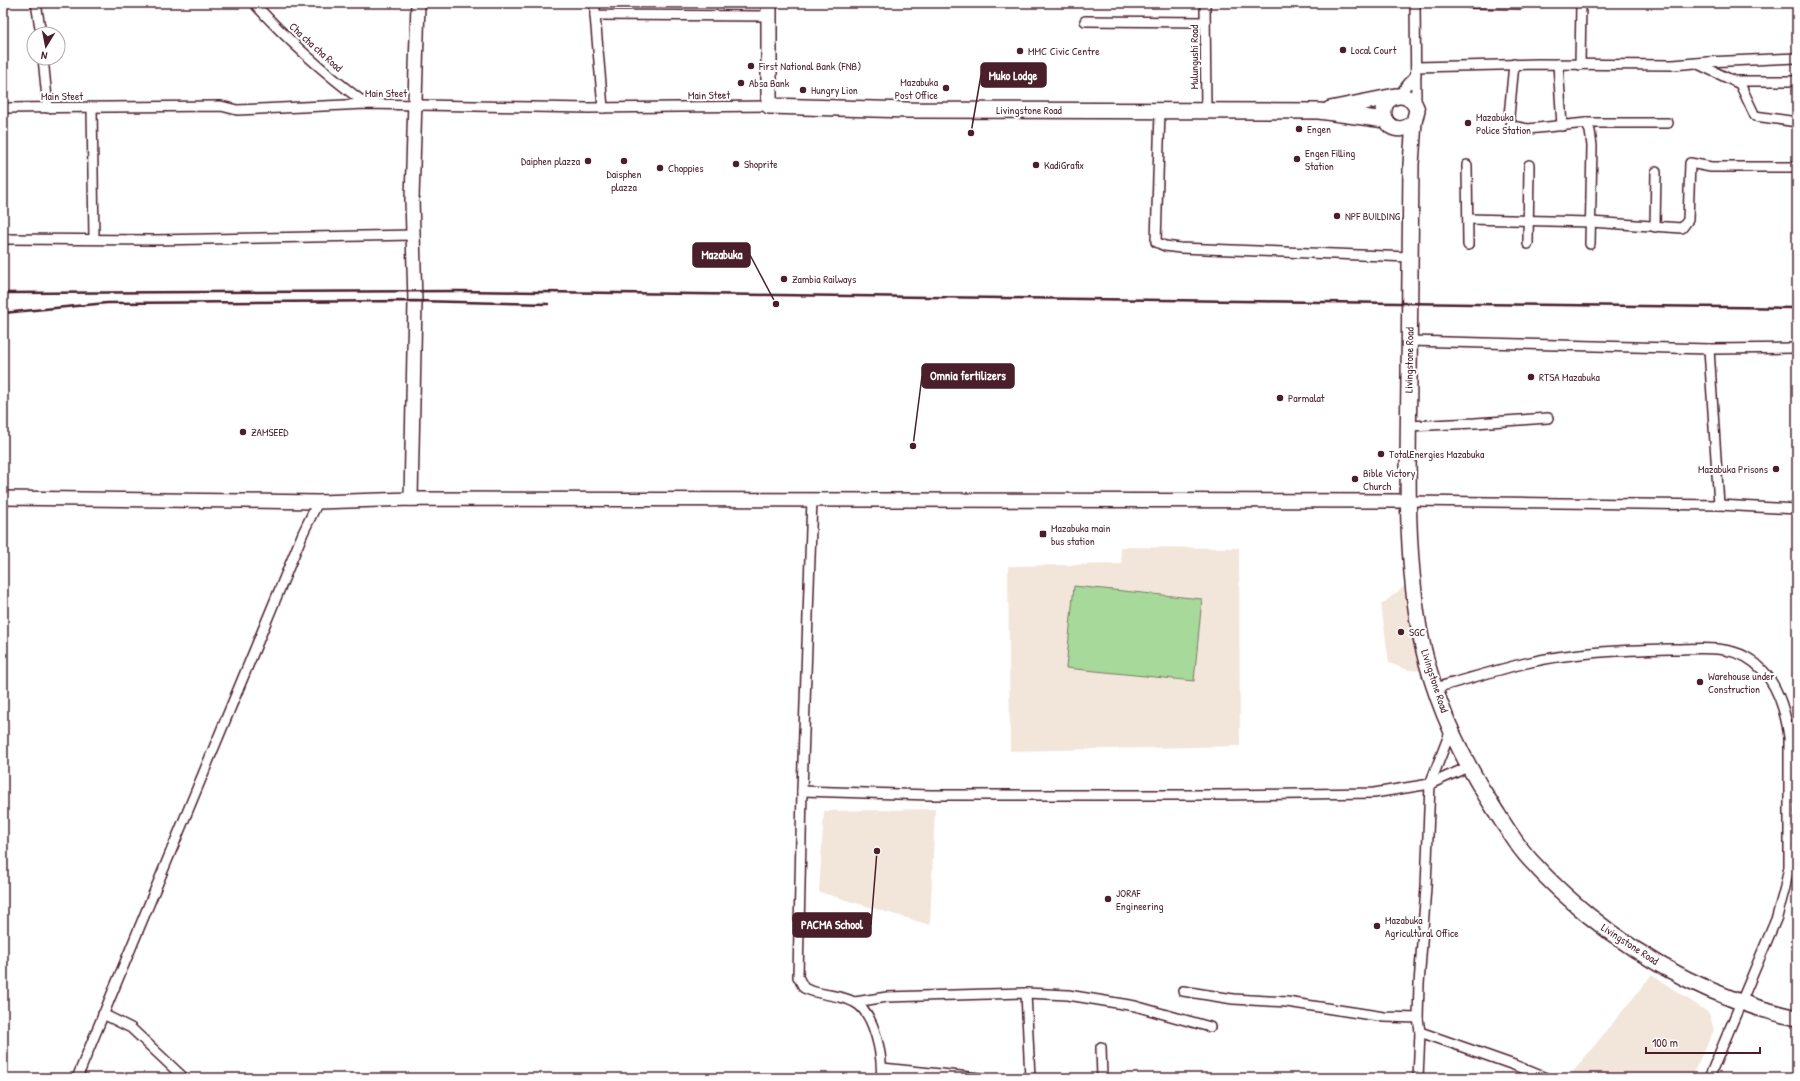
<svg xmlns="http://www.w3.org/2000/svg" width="1800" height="1081" font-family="'Patrick Hand',sans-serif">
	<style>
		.built { fill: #f2e6da }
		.green { fill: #a7d99b; stroke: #787c63 }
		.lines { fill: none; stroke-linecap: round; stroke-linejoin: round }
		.minor-casing { stroke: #4a1f2b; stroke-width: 12 }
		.secondary-casing { stroke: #4a1f2b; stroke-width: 16 }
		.trunk-casing { stroke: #4a1f2b; stroke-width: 18 }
		.minor { stroke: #fff; stroke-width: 9 }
		.secondary { stroke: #fff; stroke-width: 13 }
		.trunk { stroke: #fff; stroke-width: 15 }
		.rail { stroke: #4a1f2b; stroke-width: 2.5 }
		.poi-dot { fill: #4a1f2b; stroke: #fff; stroke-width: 1.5 }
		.labels { text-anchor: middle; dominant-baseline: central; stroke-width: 4; stroke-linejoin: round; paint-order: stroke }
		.street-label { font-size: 11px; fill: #4a1f2b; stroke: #fff }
		.poi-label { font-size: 11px; fill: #4a1f2b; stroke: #fff; text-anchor: start }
		.leader { fill: none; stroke: #4a1f2b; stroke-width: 1.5 }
		.callout-dot { fill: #4a1f2b; stroke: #fff; stroke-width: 1.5 }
		.callout { fill: #4a1f2b; stroke: #4a1f2b; stroke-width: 1.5 }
		.callout-label { font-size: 12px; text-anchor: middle; font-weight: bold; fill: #fff }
	</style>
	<rect width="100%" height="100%" fill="#fff"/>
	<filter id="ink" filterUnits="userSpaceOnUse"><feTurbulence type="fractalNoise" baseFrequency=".025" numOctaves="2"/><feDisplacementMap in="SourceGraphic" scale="8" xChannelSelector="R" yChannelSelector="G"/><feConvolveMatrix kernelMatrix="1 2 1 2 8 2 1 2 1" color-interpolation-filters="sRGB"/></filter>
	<g filter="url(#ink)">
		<g class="built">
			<polygon points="1120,547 1239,548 1240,746 1010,751 1008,566 1122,564"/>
			<polygon points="1406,585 1415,636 1423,671 1408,670 1389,663 1381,605"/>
			<polygon points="935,809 930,925 819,892 824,811"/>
			<polygon points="1652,975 1709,1013 1714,1030 1691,1078 1568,1078"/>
		</g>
		<polygon class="green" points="1074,586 1202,599 1194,681 1066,668"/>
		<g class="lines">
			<g class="minor-casing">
				<g id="minor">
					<polyline points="36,3 41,34"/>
					<path d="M254,3C287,40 326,74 366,104"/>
					<polyline points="595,3 595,15 769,16"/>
					<polyline points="1205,3 1206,111"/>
					<polyline points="1415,3 1416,105"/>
					<polyline points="1470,3 1520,4"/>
					<polyline points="595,15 603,108"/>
					<polyline points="1085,21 1205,22"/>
					<polyline points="43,58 48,108"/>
					<polyline points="1514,64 1509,116 1512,126 1528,129 1586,123 1590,131 1592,146 1590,244"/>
					<polyline points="1558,64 1562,126"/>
					<polyline points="1698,64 1740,84 1755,116 1797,122"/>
					<polyline points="1580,65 1581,3"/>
					<polyline points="1416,67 1538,64 1673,65 1707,62 1797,58"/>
					<polyline points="1735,81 1797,81"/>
					<polyline points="1399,95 1416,74"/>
					<polyline points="3,108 221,106 237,110 366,104 589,108 769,106"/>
					<polyline points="92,108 94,239"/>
					<polyline points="1160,111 1156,242 1165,246 1180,248 1410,257"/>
					<polyline points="1586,123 1668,123"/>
					<polyline points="1467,165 1468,245"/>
					<polyline points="1468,219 1590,222 1682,228 1688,220 1690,163 1711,167 1797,167"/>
					<polyline points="1655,227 1656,172"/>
					<polyline points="3,239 154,240 413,235"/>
					<polyline points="1528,244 1529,165"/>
					<polyline points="1410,341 1709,349 1797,348"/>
					<polyline points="1709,349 1719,505"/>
					<polyline points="1408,426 1475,423 1548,418"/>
					<path d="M812,499L802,791L798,977L804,988C820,996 839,994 854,1002C875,1012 883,1058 881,1078"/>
					<polyline points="1408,501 1719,505 1797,509"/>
					<path d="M1435,688C1465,680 1496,670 1526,663C1573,652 1623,650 1671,649C1696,649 1724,645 1746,657C1775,673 1785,707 1789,737V867L1785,887L1777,917L1709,1078"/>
					<polyline points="802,791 930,795 1221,795 1374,793 1430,784 1468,767"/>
					<polyline points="1183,991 1233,999 1287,1002 1384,1017 1418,1018"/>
					<polyline points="1026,993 1030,1078"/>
					<polyline points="855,1002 887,997 1026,993 1068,995 1135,1006 1210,1027"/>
					<polyline points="103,1014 131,1028 184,1078"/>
					<polyline points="1420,1032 1514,1065 1546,1078"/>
					<polyline points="1101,1047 1102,1078"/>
					<polyline points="882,1068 980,1078"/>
					<polyline points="77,1078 303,533 318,502"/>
					<polyline points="1418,1078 1420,1032 1418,1018 1419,984 1426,887 1430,784 1451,730"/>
				</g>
			</g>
			<g class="secondary-casing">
				<g id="secondary">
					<polyline points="3,498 318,502 411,499 1408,501"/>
					<polyline points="411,499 415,301 412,199 418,3"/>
				</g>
			</g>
			<g class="trunk-casing">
				<g id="trunk">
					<polyline points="769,3 769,106 908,110 1319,111 1385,120"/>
					<polyline points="1330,109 1395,96"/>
					<path d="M1414,122C1398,138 1377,123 1386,103C1396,92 1412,94 1417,110L1414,122L1411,164C1410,235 1410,307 1409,378C1408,461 1405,546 1419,628C1431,693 1459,755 1495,810C1507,829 1519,849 1535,865C1551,883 1569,899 1588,915C1648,964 1721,1002 1797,1018"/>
				</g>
			</g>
			<use href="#minor" class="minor"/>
			<use href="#secondary" class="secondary"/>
			<use href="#trunk" class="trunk"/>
			<g class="rail">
				<polyline points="3,293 457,291 1797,308"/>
				<polyline points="3,313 107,303 415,301 548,304"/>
			</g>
		</g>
	</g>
	<g class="poi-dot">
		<circle cx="1343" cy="50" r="4"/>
		<circle cx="1020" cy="51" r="4"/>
		<circle cx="751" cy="66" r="4"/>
		<circle cx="741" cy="83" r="4"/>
		<circle cx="946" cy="88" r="4"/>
		<circle cx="803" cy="90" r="4"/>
		<circle cx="1468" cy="123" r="4"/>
		<circle cx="1299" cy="129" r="4"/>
		<circle cx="1297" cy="159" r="4"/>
		<circle cx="588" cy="161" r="4"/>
		<circle cx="624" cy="161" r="4"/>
		<circle cx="736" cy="164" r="4"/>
		<circle cx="1036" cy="165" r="4"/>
		<circle cx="660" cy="168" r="4"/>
		<circle cx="1337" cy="216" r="4"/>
		<circle cx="784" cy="279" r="4"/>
		<circle cx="1531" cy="377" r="4"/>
		<circle cx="1280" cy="398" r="4"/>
		<circle cx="243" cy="432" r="4"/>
		<circle cx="1381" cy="454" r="4"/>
		<circle cx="1776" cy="469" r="4"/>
		<circle cx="1355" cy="479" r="4"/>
		<rect x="1039" y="530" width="8" height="8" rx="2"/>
		<circle cx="1401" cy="632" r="4"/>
		<circle cx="1700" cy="682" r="4"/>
		<circle cx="1108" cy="899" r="4"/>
		<circle cx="1377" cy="926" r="4"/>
	</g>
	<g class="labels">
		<g class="street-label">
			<text transform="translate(316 47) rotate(42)">Cha cha cha Road</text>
			<text transform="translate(1194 57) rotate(-90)">Mulungushi Road</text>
			<text x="386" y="93">Main Steet</text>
			<text transform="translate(709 95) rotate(-1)">Main Steet</text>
			<text x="62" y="96">Main Steet</text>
			<text x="1029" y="110">Livingstone Road</text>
			<text transform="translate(1409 360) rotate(-89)">Livingstone Road</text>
			<text transform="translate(1435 681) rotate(72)">Livingstone Road</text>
			<text transform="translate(1630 944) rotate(33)">Livingstone Road</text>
		</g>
		<g class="poi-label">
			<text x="1351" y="50">Local Court</text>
			<text x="1028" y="51">MMC Civic Centre</text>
			<text x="759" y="66">First National Bank (FNB)</text>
			<text x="938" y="82" text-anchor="end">Mazabuka<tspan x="938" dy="13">Post Office</tspan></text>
			<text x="749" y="83">Absa Bank</text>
			<text x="811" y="90">Hungry Lion</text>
			<text x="1476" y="117">Mazabuka<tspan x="1476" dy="13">Police Station</tspan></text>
			<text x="1307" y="129">Engen</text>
			<text x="1305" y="153">Engen Filling<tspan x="1305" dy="13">Station</tspan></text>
			<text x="580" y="161" text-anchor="end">Daiphen plazza</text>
			<text x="744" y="164">Shoprite</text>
			<text x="1044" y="165">KadiGrafix</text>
			<text x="668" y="168">Choppies</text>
			<text x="624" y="174" text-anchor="middle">Daisphen<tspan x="624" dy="13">plazza</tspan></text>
			<text x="1345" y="216">NPF BUILDING</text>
			<text x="792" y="279">Zambia Railways</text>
			<text x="1539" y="377">RTSA Mazabuka</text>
			<text x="1288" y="398">Parmalat</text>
			<text x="251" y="432">ZAMSEED</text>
			<text x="1389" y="454">TotalEnergies Mazabuka</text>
			<text x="1768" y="469" text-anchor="end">Mazabuka Prisons</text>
			<text x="1363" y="473">Bible Victory<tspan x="1363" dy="13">Church</tspan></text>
			<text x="1051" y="528">Mazabuka main<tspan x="1051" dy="13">bus station</tspan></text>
			<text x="1409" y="632">SGC</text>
			<text x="1708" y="676">Warehouse under<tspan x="1708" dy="13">Construction</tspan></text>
			<text x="1116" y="893">JORAF<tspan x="1116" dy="13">Engineering</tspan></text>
			<text x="1385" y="920">Mazabuka<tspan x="1385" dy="13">Agricultural Office</tspan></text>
		</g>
	</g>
	<path class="leader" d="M971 133L981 75M776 304L750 255M913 446L922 376M877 851L871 925"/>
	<g class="callout-dot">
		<circle cx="971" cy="133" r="4"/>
		<circle cx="776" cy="304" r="4"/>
		<circle cx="913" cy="446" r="4"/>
		<circle cx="877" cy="851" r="4"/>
	</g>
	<g class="callout">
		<rect x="981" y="63" width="65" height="24" rx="4"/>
		<rect x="693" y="243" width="57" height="24" rx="4"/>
		<rect x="922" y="364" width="92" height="24" rx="4"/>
		<rect x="793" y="913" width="78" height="24" rx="4"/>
	</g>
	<g class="callout-label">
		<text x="1013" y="80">Muko Lodge</text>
		<text x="722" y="259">Mazabuka</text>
		<text x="968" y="380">Omnia fertilizers</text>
		<text x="832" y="929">PACMA School</text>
	</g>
	<rect width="1800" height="1081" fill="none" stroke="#fff" stroke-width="16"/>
	<rect x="8" y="8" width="1784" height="1065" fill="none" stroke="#4a1f2b" stroke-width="1.5" filter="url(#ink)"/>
	<g transform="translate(46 46) rotate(190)"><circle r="19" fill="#ffffff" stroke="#b7a5aa"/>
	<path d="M0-3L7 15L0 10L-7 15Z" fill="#4a1f2b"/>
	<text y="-6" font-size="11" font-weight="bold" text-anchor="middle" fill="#4a1f2b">N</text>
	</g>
	<path d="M1646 1047v6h114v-6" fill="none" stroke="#4a1f2b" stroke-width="2"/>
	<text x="1652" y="1047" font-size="12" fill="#4a1f2b" stroke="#ffffff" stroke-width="3" paint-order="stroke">100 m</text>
</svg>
